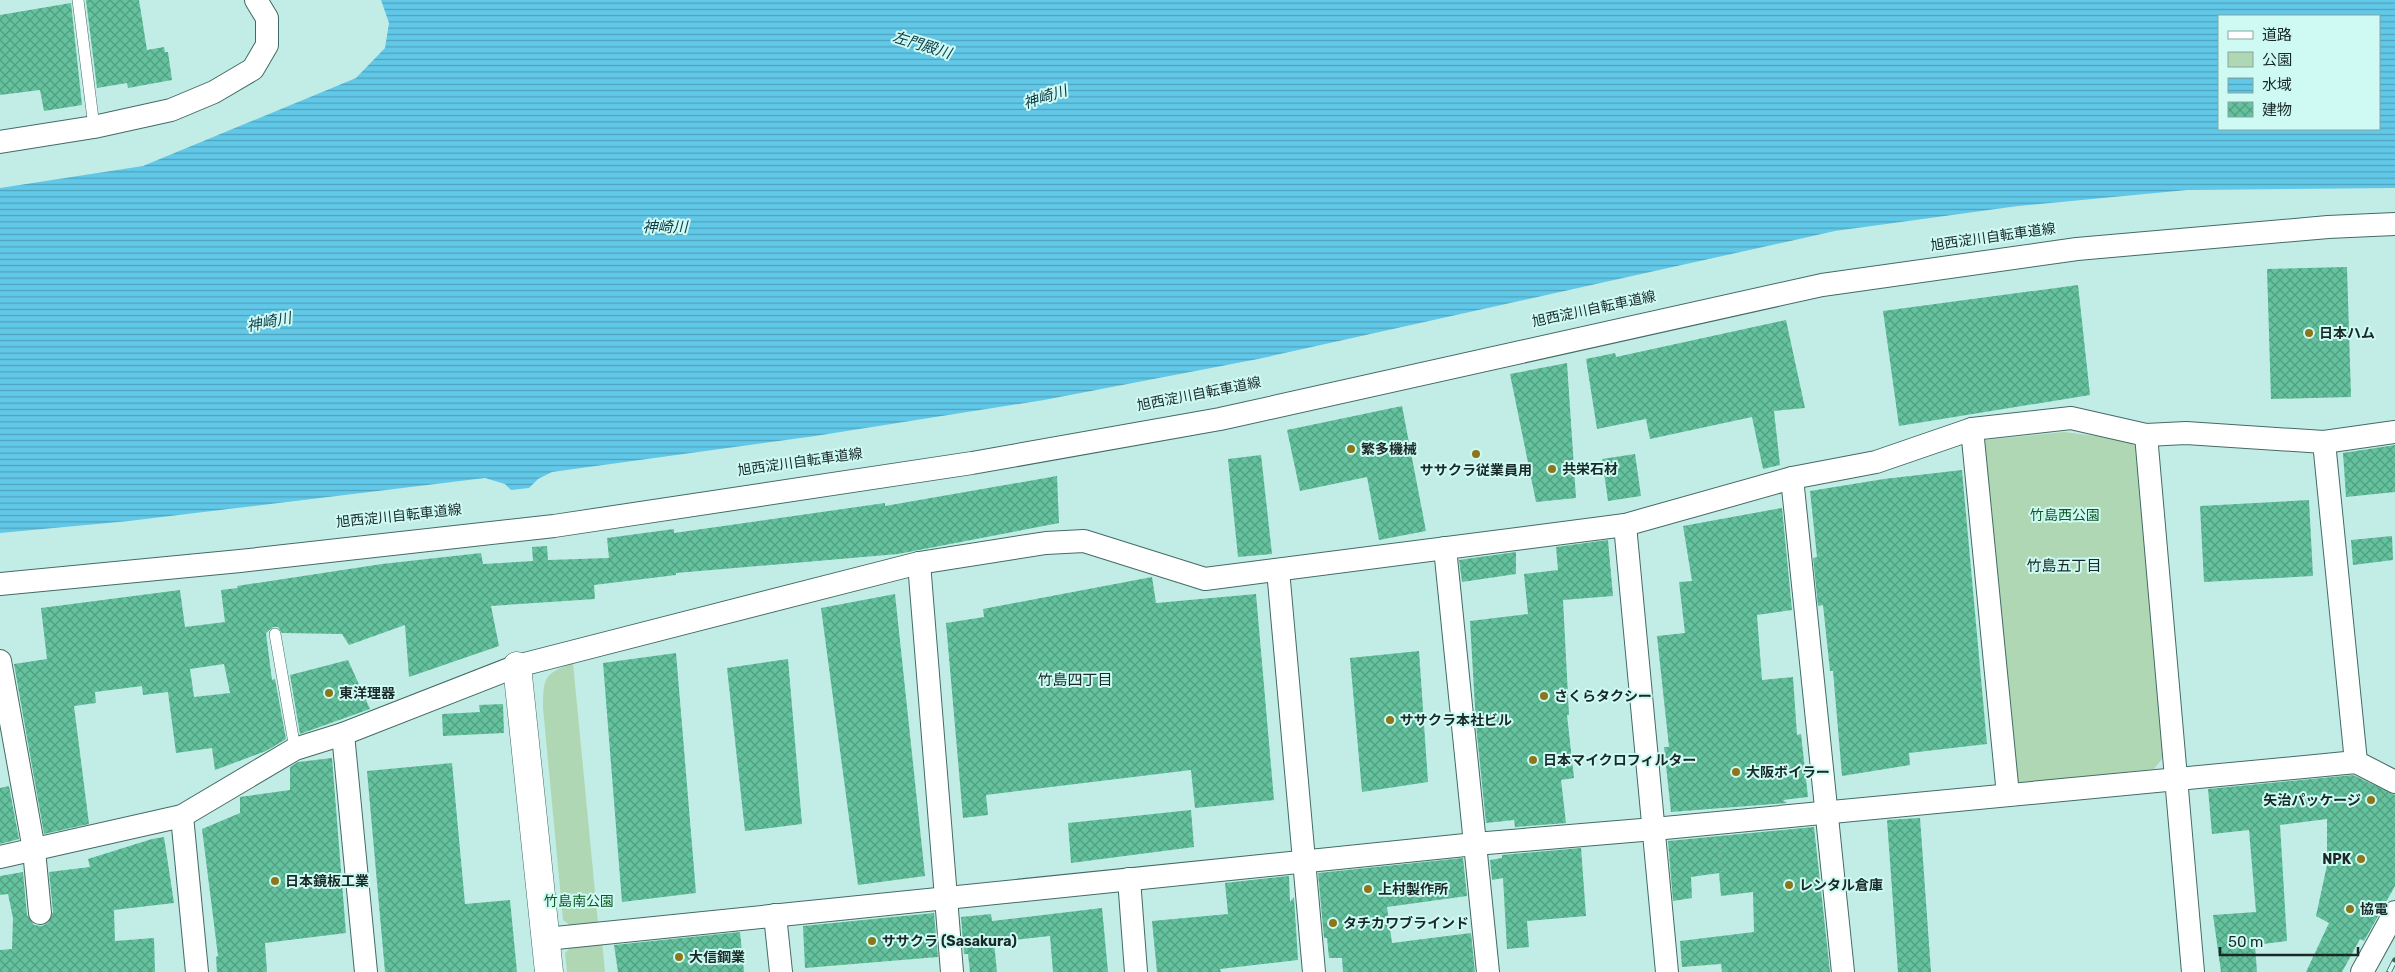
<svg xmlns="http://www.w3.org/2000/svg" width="2395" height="972" font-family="Rubik,'Noto Sans JP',sans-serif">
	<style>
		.green { fill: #b0d7b4 }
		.water { fill: url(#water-rules); fill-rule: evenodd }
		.building { fill: url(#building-cross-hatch); fill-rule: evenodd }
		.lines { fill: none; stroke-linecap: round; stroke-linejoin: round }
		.service-casing { stroke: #436b65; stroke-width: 12 }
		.minor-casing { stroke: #436b65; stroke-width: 24 }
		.tertiary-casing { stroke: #436b65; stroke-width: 29 }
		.path { stroke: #8caea9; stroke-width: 3; stroke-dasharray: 1 4; stroke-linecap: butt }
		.service { stroke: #fff; stroke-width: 11 }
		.minor { stroke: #fff; stroke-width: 22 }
		.tertiary { stroke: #fff; stroke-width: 28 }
		.rail-casing { stroke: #465e5a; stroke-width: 5.5 }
		.rail { stroke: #cffaf3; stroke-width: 4; stroke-dasharray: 11; stroke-linecap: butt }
		.poi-dot { fill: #8d751a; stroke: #cffaf3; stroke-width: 2 }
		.labels { text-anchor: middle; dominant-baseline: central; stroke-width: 4; stroke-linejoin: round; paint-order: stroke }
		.street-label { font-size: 14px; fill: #192927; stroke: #cffaf3 }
		.poi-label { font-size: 14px; font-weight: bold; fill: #192927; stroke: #cffaf3; text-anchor: start }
		.park-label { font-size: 14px; fill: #0f5925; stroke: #cffaf3 }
		.water-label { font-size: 15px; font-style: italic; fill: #0c3c49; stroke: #cffaf3 }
		.neighbourhood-label { font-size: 15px; fill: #192927; stroke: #cffaf3 }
	</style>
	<defs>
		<pattern id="water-rules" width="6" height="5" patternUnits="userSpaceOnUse" patternTransform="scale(1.25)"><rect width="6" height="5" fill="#61c8e8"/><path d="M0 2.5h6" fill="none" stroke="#4fa2bc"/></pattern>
		<pattern id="building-cross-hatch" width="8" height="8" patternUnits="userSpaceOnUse" patternTransform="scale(1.25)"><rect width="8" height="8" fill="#64c29e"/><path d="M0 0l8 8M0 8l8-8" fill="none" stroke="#529e81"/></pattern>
	</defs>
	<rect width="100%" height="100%" fill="#c2ede6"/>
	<g class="green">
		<polygon points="2064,432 2128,440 2138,449 2166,754 2154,769 2020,783 2011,776 1979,447 1986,440"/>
		<path d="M573,663L598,923L571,926L563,920L543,708C543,677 544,674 573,663Z"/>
		<polygon points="602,941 605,972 567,972 565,953 570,948"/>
	</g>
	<path class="water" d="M381,0H2395V188L2187,190L2018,206L1835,231L1258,359L1044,400L815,436L552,472L538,479L529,488L511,490L505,484L485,478L129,521L0,533V188L143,166L356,78L385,48L389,23ZM2219,16H2379V129H2219Z"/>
	<g class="building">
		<polygon points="86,0 139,0 147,50 164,47 165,52 168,52 172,80 128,88 127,83 97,88"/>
		<polygon points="71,3 82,105 44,111 40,90 0,95 0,15"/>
		<polygon points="2347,267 2351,397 2271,399 2267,269"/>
		<polygon points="2078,285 2090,395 1899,426 1883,311"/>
		<polygon points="1786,320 1805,408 1774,411 1780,465 1763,469 1752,417 1650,439 1646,419 1597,429 1586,359 1615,353 1616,357"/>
		<polygon points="1567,363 1576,498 1536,502 1510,374"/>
		<polygon points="1402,406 1426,531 1379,540 1367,477 1300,491 1287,430"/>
		<polygon points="2395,445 2395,492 2346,497 2343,453"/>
		<polygon points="1635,454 1641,496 1608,501 1602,459"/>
		<polygon points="1261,455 1272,554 1238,557 1228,459"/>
		<polygon points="1962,470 1987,744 1909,753 1910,765 1842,776 1833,671 1830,671 1823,605 1818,606 1813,558 1817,557 1810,491 1884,479"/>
		<path d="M1057,476L1059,523L898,554L676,573V575L594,585L595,599L491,606L499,646L409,677L405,625L349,645L342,634L282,633L278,627H273L266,633L272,680L275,679L286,739L266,751L215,770L212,748L176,753L168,692L143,695L142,686L95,692L96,703L74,706L89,824L44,834L14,664L47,659L41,608L180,590L185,627L225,622L221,590L238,588L237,586L382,564L481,553L483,564L533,561L532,547L547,546L548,560L609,558L607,538L674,529V533L885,503V506ZM224,664L230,693L194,697L190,669Z"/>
		<polygon points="2309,500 2313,576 2204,582 2200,506"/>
		<polygon points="1782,508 1792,610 1757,615 1762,680 1793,677 1797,735 1801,734 1808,797 1783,800 1787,803 1671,812 1664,747 1669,747 1657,636 1685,633 1679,582 1692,581 1683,526"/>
		<polygon points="2392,536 2393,560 2353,565 2351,540"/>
		<polygon points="1608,540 1613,596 1563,600 1569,715 1567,715 1574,778 1561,780 1566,823 1515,827 1514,820 1486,823 1476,725 1470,621 1528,614 1524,574 1558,570 1556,547"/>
		<polygon points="1516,552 1516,574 1462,582 1459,560"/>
		<polygon points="1152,577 1156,603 1256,594 1274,800 1195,808 1191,770 986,795 988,815 963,818 946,623 984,617 983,609"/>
		<polygon points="895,594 925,876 858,885 821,608"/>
		<polygon points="1419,651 1428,782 1362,792 1350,658"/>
		<polygon points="676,653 696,893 622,902 603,663"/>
		<polygon points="788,659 802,824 745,831 727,668"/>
		<polygon points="348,660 370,709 300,734 290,675"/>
		<polygon points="503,704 504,733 443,736 442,714 480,712 479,705"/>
		<polygon points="332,758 346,933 265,943 267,972 217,972 216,957 218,956 202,829 240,813 240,797 290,790 290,767 298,762"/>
		<polygon points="452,763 465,904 510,900 517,972 385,972 367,771"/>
		<polygon points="2353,775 2395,795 2395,886 2364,941 2360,939 2342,972 2306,972 2329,923 2316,916 2327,865 2327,819 2280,825 2287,941 2255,945 2257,972 2221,972 2213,915 2256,912 2249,830 2212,834 2208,789"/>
		<polygon points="9,786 19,839 0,844 0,788"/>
		<polygon points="1191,810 1194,847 1071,863 1068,823"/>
		<polygon points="1920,818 1931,972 1898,972 1887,820"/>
		<polygon points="1814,827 1830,972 1722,972 1721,964 1682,967 1680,941 1754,932 1753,892 1721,896 1719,873 1691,877 1692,898 1673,901 1668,841"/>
		<polygon points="164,837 174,903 114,910 115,941 154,938 155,972 0,972 0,950 12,949 13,918 8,894 0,895 0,876 23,872 27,915 34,925 42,926 48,923 53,912 49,872 90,867 88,859 152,839"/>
		<polygon points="1581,848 1586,916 1527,921 1529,947 1507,949 1503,878 1492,880 1490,860 1502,858 1502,855"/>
		<polygon points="1463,858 1467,896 1387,907 1392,943 1471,933 1475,972 1343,972 1342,958 1329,958 1327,938 1324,938 1318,873"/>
		<polygon points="1289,876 1290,902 1294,897 1298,960 1220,969 1221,972 1157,972 1152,921 1228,914 1225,883"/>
		<polygon points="1102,908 1108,972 1053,972 1050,936 994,942 997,972 970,972 968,954 964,954 961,917 991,914 992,921"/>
		<polygon points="934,913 938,957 805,968 803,926"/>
		<polygon points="740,932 744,972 618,972 614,945"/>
	</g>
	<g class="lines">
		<g class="service-casing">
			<g id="service">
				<polyline points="78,0 94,127"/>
				<polyline points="275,634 295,749"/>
			</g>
		</g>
		<g class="minor-casing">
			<g id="minor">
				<polyline points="0,142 94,127 171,110 214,92 253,69 267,45 267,18 256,0"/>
				<polyline points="1972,429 2008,795"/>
				<polyline points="2146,435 2193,972"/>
				<polyline points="2324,442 2356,762"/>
				<polyline points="1792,478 1843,972"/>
				<polyline points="1625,525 1667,972"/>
				<polyline points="1445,548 1488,972"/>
				<polyline points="919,563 952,972"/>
				<polyline points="1278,570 1314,972"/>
				<polyline points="0,584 240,561 554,526 972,463 1220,419 1822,285 2077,249 2328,227 2395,224"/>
				<polyline points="0,661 34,850 40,913"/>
				<polyline points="343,734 366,972"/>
				<polyline points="182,816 197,972"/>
				<polyline points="0,857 182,816 295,749 343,734 517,666 919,563 1046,543 1084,541 1205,579 1625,525 1792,478 1876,462 1972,429 2071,418 2146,435 2186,433 2324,442 2395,432"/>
				<polyline points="1129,879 1136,972"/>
				<polyline points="775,915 781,972"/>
				<polyline points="546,939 1475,844 1654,829 2356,762 2395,782"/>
				<polyline points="2362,972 2395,912"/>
			</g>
		</g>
		<g class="tertiary-casing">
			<polyline id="tertiary" points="517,666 549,972"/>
		</g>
		<polyline class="path" points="1720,841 1721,874"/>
		<use href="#service" class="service"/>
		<use href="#minor" class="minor"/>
		<use href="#tertiary" class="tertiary"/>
		<g class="rail-casing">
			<polyline id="rail" points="2389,972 2395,960"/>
		</g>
		<use href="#rail" class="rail"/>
	</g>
	<g class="poi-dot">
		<circle cx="2309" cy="333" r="5"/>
		<circle cx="1351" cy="449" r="5"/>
		<circle cx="1476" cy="454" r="5"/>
		<circle cx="1552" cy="469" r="5"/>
		<circle cx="329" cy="693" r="5"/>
		<circle cx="1544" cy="696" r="5"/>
		<circle cx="1390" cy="720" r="5"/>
		<circle cx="1533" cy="760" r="5"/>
		<circle cx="1736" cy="772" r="5"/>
		<circle cx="2371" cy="800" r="5"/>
		<circle cx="2361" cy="859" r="5"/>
		<circle cx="275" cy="881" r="5"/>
		<circle cx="1789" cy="885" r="5"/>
		<circle cx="1368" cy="889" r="5"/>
		<circle cx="2350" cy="909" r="5"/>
		<circle cx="1333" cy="923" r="5"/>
		<circle cx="872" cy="941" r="5"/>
		<circle cx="679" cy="957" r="5"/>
	</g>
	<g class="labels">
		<g class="street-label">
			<text transform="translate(1993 237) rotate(-8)">旭西淀川自転車道線</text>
			<text transform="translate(1594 309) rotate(-12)">旭西淀川自転車道線</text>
			<text transform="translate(1199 394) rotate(-11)">旭西淀川自転車道線</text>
			<text transform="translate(800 462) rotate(-8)">旭西淀川自転車道線</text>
			<text transform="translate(399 516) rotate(-6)">旭西淀川自転車道線</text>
		</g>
		<g class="poi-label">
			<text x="2319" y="333">日本ハム</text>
			<text x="1361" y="449">繁多機械</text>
			<text x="1562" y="469">共栄石材</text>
			<text x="1476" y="470" text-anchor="middle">ササクラ従業員用</text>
			<text x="339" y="693">東洋理器</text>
			<text x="1554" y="696">さくらタクシー</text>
			<text x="1400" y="720">ササクラ本社ビル</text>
			<text x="1543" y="760">日本マイクロフィルター</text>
			<text x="1746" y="772">大阪ボイラー</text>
			<text x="2361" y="800" text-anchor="end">矢治パッケージ</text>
			<text x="2351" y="859" text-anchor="end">NPK</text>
			<text x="285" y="881">日本鏡板工業</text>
			<text x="1799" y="885">レンタル倉庫</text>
			<text x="1378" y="889">上村製作所</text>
			<text x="2360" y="909">協電</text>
			<text x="1343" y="923">タチカワブラインド</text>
			<text x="882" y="941">ササクラ (Sasakura)</text>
			<text x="689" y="957">大信鋼業</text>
		</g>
		<g class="park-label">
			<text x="2065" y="515">竹島西公園</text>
			<text x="579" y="901">竹島南公園</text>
		</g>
		<g class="water-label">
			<text transform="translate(922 45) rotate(17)">左門殿川</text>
			<text transform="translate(1045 97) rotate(-18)">神崎川</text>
			<text x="665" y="227">神崎川</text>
			<text transform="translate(269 322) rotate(-11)">神崎川</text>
		</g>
		<g class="neighbourhood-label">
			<text x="2064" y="566">竹島五丁目</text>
			<text x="1075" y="680">竹島四丁目</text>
		</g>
	</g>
	<rect x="2218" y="15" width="162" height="115" fill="#cffaf3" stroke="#86a6a1"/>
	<rect x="2228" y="31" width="25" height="8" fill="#ffffff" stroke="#86a6a1"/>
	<text x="2262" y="40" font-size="15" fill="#192927">道路</text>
	<rect x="2228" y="52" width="25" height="15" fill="#b0d7b4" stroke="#86a6a1"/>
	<text x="2262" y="65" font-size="15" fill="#192927">公園</text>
	<rect x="2228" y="78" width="25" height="15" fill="url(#water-rules)" stroke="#86a6a1"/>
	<text x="2262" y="90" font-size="15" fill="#192927">水域</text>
	<rect x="2228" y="102" width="25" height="15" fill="url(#building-cross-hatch)" stroke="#86a6a1"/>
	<text x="2262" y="115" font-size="15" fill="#192927">建物</text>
	<path d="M2220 947v8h138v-8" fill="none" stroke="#192927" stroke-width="2.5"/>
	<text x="2228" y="947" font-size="15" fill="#192927" stroke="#cffaf3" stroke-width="4" paint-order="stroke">50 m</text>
</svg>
